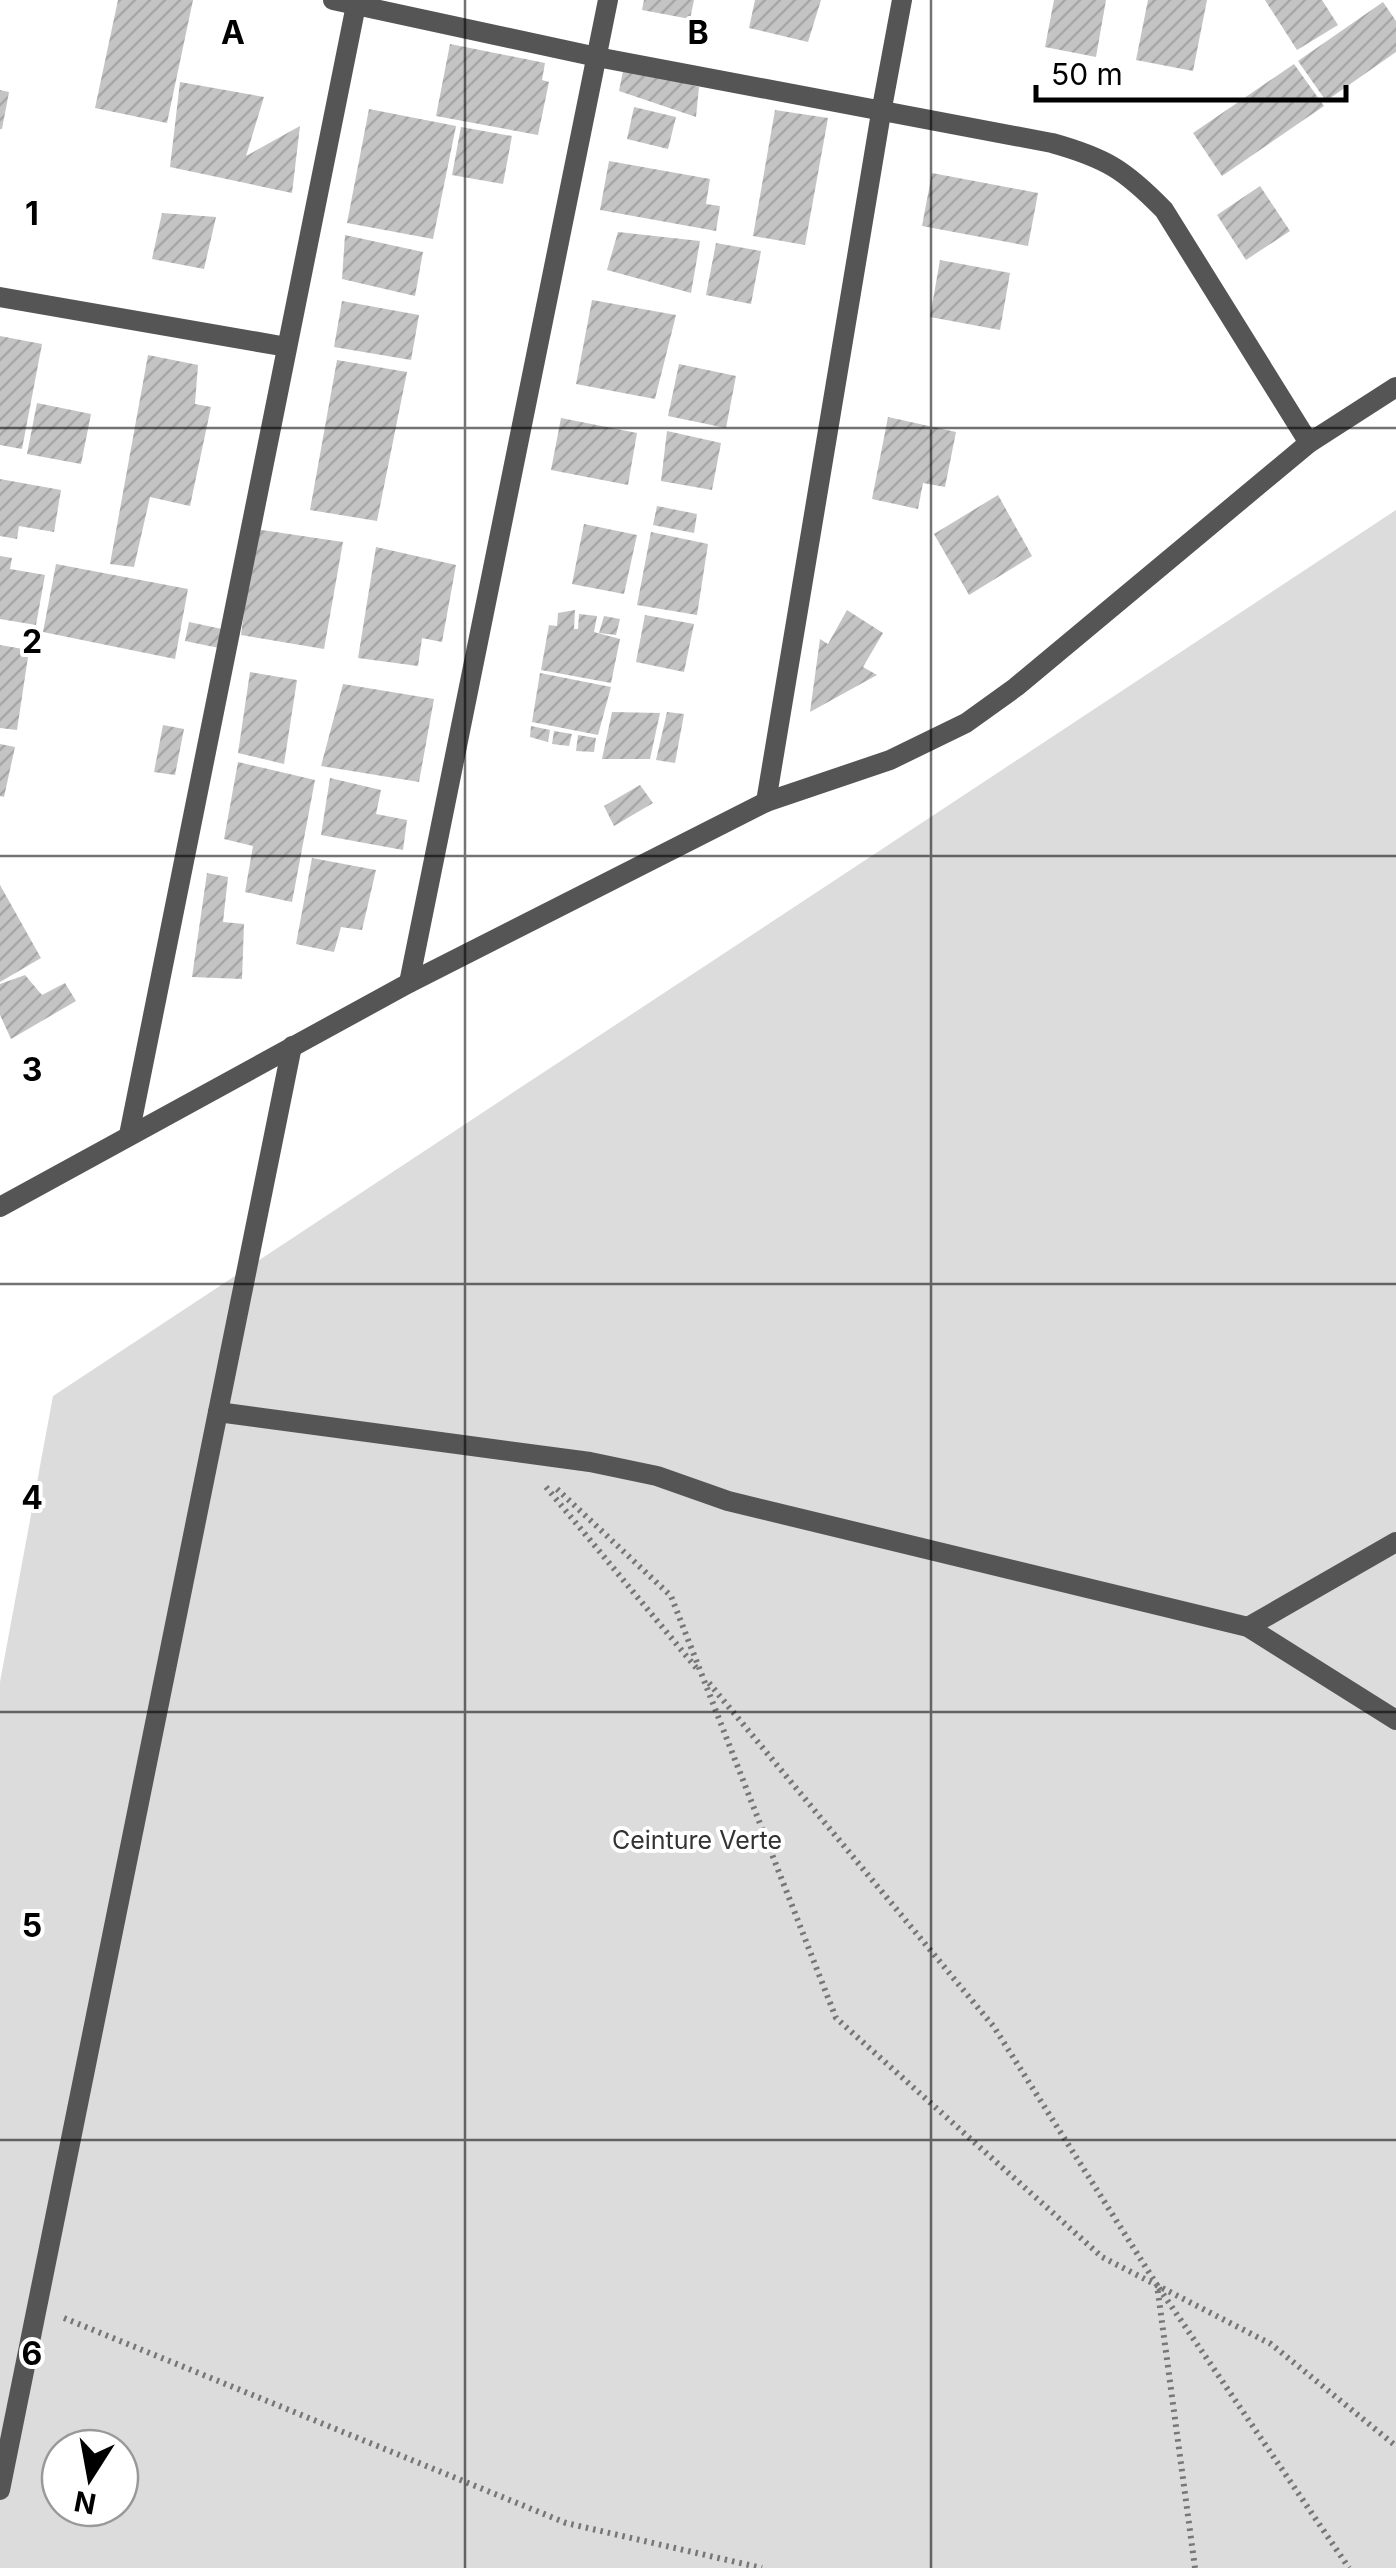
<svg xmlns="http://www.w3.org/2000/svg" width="1396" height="2568" font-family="Inter,sans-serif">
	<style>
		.green { fill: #dcdcdc; fill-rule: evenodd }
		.building { fill: url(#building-hatch) }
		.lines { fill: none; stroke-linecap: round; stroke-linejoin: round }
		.path { stroke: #777; stroke-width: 6; stroke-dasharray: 2.5 5; stroke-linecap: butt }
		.minor { stroke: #555; stroke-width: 20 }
		.grid { fill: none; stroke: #000; stroke-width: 2.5; stroke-opacity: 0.55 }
		.labels { text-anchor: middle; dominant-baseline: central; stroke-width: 8; stroke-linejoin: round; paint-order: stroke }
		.park-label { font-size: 25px; fill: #333; stroke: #fff }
		.grid-label { font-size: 32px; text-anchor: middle; font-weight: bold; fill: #000; stroke: #fff; stroke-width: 8; stroke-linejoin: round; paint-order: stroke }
	</style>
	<defs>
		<pattern id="building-hatch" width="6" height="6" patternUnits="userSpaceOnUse" patternTransform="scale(2.5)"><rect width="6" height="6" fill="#c4c4c4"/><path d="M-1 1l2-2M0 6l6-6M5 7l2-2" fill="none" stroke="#a7a7a7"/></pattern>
	</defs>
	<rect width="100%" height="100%" fill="#fff"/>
	<path class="green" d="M1396,510V2568H0V1682L53,1396ZM60,2448H120V2508H60Z"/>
	<g class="building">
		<polygon points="118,0 193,0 167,123 95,108"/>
		<polygon points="644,0 694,0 690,19 642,10"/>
		<polygon points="755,0 821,0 808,42 749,28"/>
		<polygon points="1054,0 1106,0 1096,57 1045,47"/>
		<polygon points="1148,0 1207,0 1193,71 1136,60"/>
		<polygon points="1265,0 1322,0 1338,25 1297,50"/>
		<polygon points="1383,2 1396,21 1396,52 1326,101 1298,61"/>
		<polygon points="450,44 545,63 542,80 549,82 538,135 436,116"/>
		<polygon points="1294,64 1324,106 1222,176 1193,133"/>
		<polygon points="624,66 699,87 696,117 619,91"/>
		<polygon points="180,82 264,97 246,156 300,126 292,193 170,167"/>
		<polygon points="0,90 9,92 2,129 0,129"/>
		<polygon points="634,107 676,117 668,149 627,139"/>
		<polygon points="369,109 456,126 433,239 347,223"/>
		<polygon points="775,110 828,118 805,245 753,236"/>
		<polygon points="461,127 512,136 503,184 452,175"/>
		<polygon points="609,161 710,179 706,204 720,206 716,231 600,210"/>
		<polygon points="932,173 1038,193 1028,246 922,226"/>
		<polygon points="1260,186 1290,231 1246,260 1217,215"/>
		<polygon points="162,213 216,217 204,269 152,259"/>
		<polygon points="618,232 700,241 691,293 607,270"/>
		<polygon points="345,235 423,252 415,296 342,279"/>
		<polygon points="716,243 761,251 751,304 706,295"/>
		<polygon points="940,260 1010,273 1000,330 930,317"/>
		<polygon points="592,300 676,315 655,399 576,384"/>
		<polygon points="342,301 419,315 411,360 334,347"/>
		<polygon points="0,336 42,344 22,449 0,445"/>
		<polygon points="148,355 198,365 195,404 211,407 190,506 150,497 134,567 110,564"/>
		<polygon points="337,360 407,372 377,521 310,510"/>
		<polygon points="679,364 736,376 726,428 668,416"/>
		<polygon points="37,403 91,414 81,464 27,454"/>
		<polygon points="888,417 956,432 945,487 923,483 918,509 872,499"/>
		<polygon points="561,418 637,433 628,485 551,470"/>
		<polygon points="667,431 721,443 712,490 661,481"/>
		<polygon points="0,479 61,490 54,532 19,526 17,539 0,536"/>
		<polygon points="998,495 1032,556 969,595 934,534"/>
		<polygon points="657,506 697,514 694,533 653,525"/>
		<polygon points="584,524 637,535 624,594 572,584"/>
		<polygon points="255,529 343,542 324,649 241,635"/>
		<polygon points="651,532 708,544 697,615 637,605"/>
		<polygon points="376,547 456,565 442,642 422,638 418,666 358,658"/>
		<polygon points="0,556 12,558 10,569 45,575 36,625 0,619"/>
		<polygon points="56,564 188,589 175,659 43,632"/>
		<polygon points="575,610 574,629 578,629 579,614 597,616 594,632 620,639 611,683 541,670 549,625 557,626 558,613"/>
		<polygon points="847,610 883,633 863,667 877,675 810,712 820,639 828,644"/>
		<polygon points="645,615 694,624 684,672 636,662"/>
		<polygon points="604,616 620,619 616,635 599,633"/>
		<polygon points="189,622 222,629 219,648 185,641"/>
		<polygon points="0,645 29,650 17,730 0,728"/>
		<polygon points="250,672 297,680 284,764 238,753"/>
		<polygon points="540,673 611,687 598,735 532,722"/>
		<polygon points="343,684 434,699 419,782 321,766"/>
		<polygon points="612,712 660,713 650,759 602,759"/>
		<polygon points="667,712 684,714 675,763 656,760"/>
		<polygon points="163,725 184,729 175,775 154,772"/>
		<polygon points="531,726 550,730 548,742 530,737"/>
		<polygon points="554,731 572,734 569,746 552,744"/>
		<polygon points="578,735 596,738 594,752 576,751"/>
		<polygon points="0,744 15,747 4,797 0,796"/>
		<polygon points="238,762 315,780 292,902 245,892 253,846 224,839"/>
		<polygon points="330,778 381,790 376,814 407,820 403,850 321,835"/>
		<polygon points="640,785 653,803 614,826 604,806"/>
		<polygon points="312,858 376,870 362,930 341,927 334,952 296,944"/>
		<polygon points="207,873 228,877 223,922 244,924 242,979 192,977"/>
		<polygon points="0,885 41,958 0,982"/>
		<polygon points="25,975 42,995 65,983 76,1001 11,1039 0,1015 0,984"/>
	</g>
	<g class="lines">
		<g class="path">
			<polyline points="546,1487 698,1670"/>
			<polyline points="557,1489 671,1596 836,2018 1102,2257 1271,2344 1396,2446"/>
			<polyline points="709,1683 994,2027 1157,2285 1195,2568"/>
			<polyline points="1159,2288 1349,2568"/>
			<polyline points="64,2318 566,2523 762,2568"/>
		</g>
		<g class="minor">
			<path d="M333,0L597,57L1052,143C1106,158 1125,170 1164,210L1309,443"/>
			<polyline points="0,297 287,347"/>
			<polyline points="766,802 881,113 902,0"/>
			<polyline points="409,983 608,0"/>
			<polyline points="129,1135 357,0"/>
			<polyline points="0,1207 409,983 766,802 890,760 966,723 1016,687 1309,443 1396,387"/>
			<polyline points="218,1412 590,1462 657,1476 728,1501 1248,1627 1396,1720"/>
			<polyline points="1248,1627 1396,1542"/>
			<polyline points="0,2490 292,1046"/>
		</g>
	</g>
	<path class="grid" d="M465,0V2568M931,0V2568M0,428H1396M0,856H1396M0,1284H1396M0,1712H1396M0,2140H1396"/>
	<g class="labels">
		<g class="park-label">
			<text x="697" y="1840">Ceinture Verte</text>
		</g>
	</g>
	<g class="grid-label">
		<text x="233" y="44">A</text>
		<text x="698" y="44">B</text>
		<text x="32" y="225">1</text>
		<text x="32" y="653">2</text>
		<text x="32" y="1081">3</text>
		<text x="32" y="1509">4</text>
		<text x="32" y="1937">5</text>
		<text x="32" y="2365">6</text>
	</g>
	<g transform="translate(90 2478) rotate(191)"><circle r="48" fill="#ffffff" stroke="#999999" stroke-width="2.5"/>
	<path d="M0-8L18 38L0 25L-18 38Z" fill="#000000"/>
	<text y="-15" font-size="28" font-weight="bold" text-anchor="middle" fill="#000000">N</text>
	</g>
	<path d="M1036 85v15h310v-15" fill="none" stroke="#000000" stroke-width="5"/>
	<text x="1051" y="85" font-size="30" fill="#000000" stroke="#ffffff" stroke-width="8" paint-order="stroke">50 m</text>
</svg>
